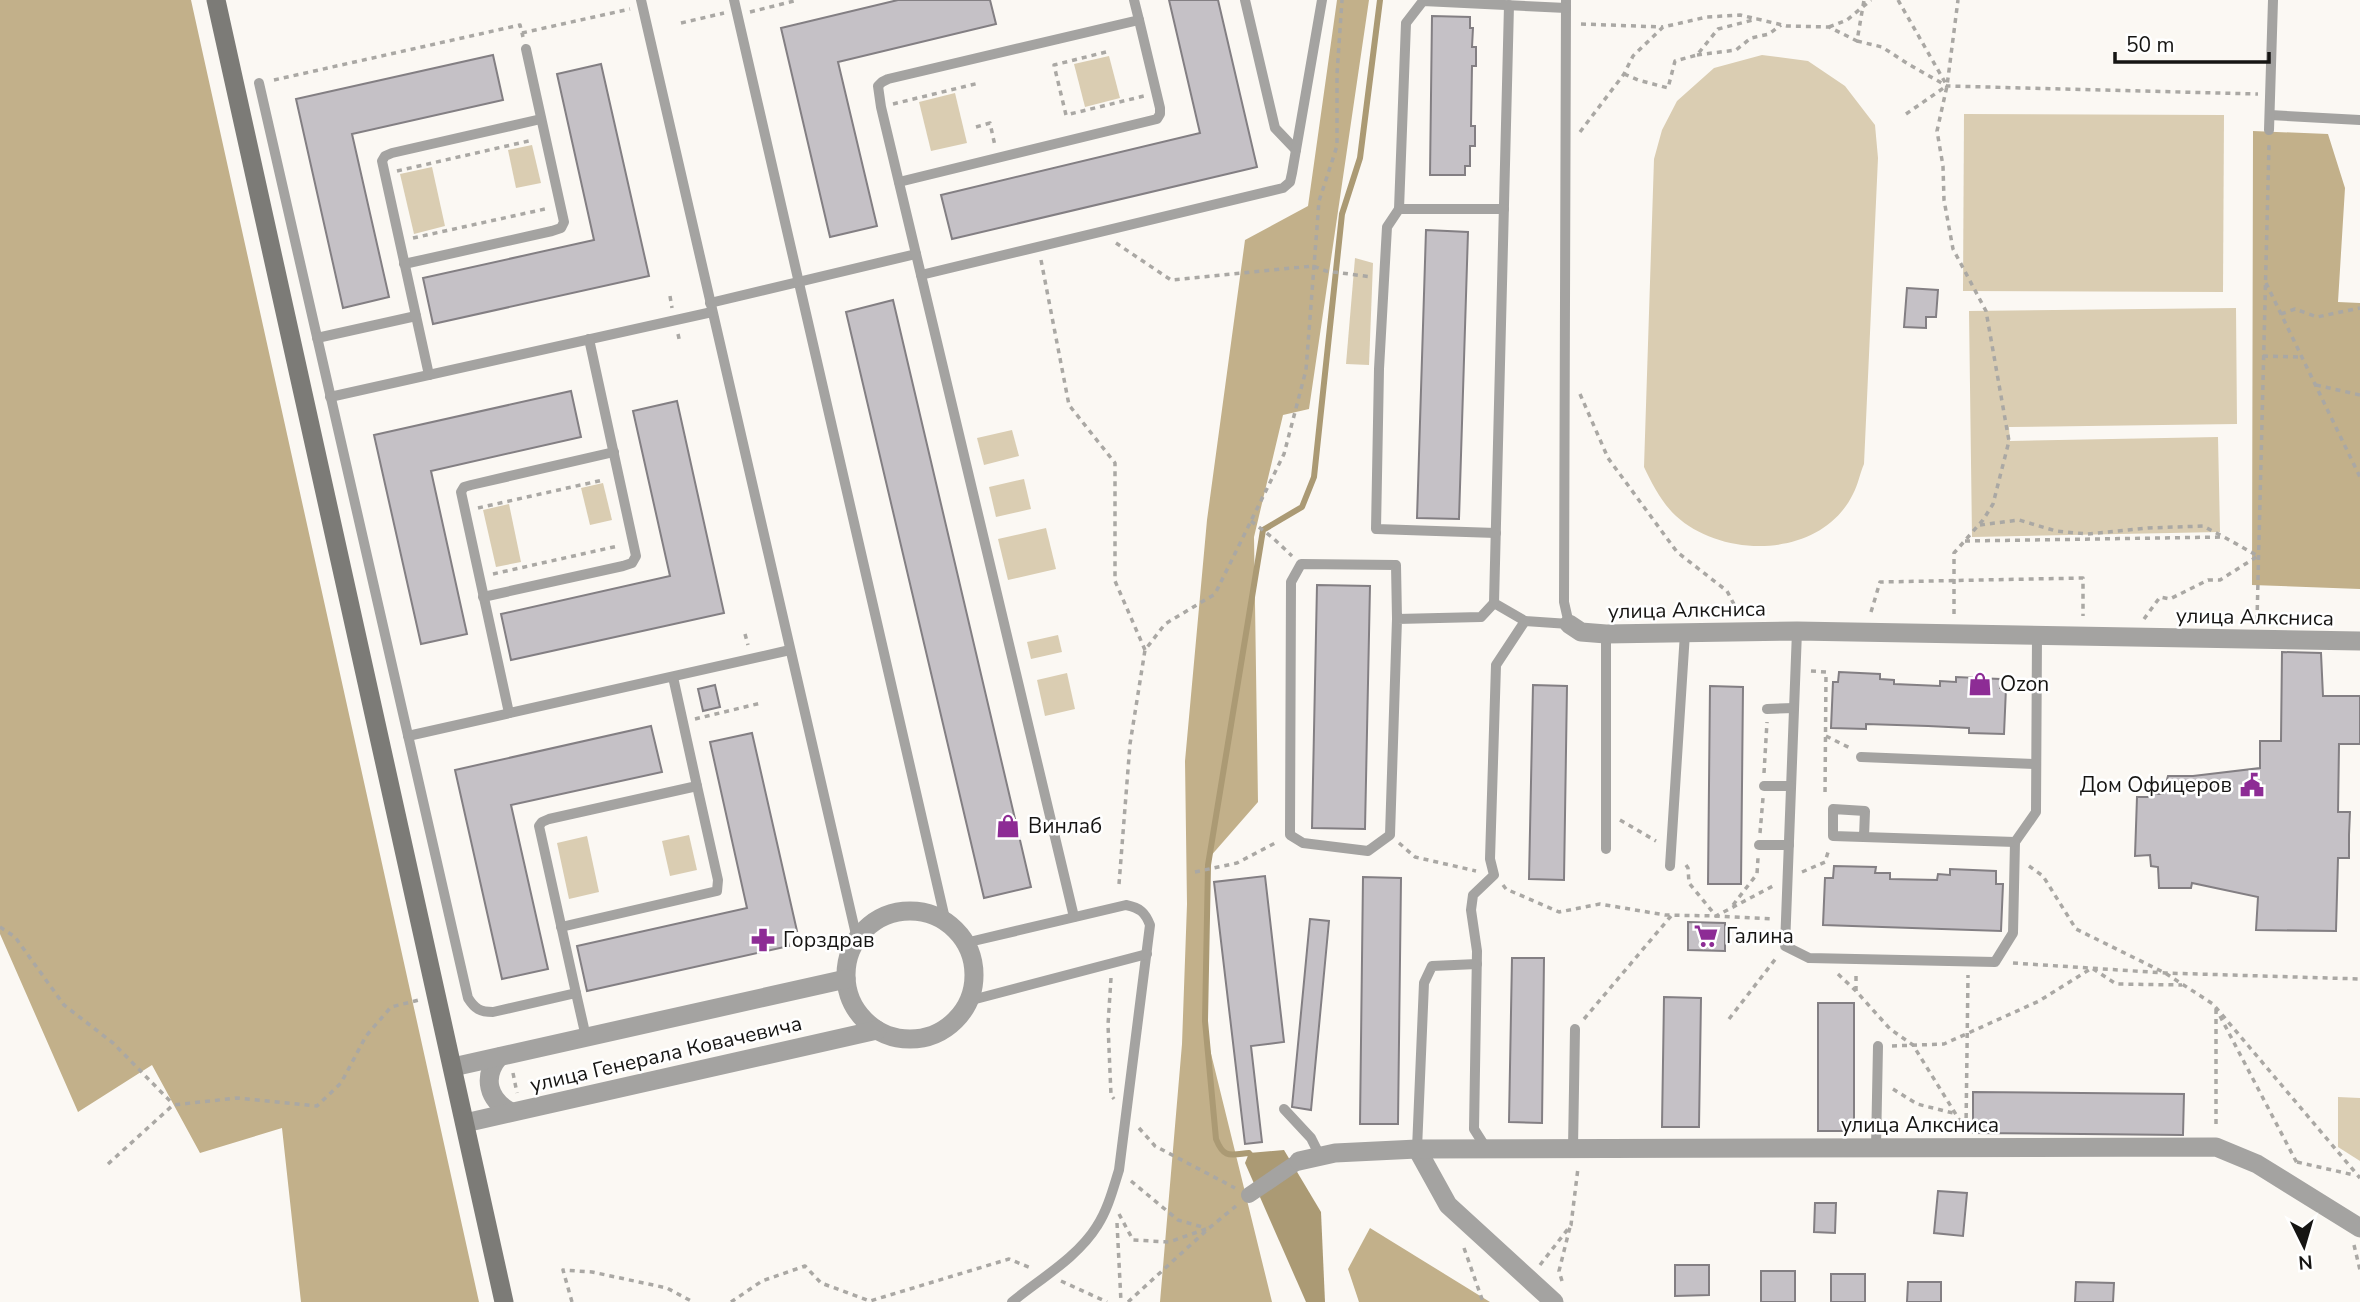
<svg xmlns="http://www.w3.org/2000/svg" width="2360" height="1302" font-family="'Nunito Sans',sans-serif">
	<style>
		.green { fill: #dacdb2 }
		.forest { fill: #c2b08a }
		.water { fill: #ab9a74 }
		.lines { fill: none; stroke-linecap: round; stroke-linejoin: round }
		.stream { stroke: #ab9a74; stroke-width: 6 }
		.building { fill: #c5c1c6; stroke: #837f83; stroke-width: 2 }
		.path { stroke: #aaa8a4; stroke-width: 3.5; stroke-dasharray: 5 5; stroke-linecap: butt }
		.service { stroke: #a4a3a1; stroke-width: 10 }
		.pedestrian { stroke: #a4a3a1; stroke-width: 16 }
		.minor { stroke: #a4a3a1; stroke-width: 19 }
		.secondary { stroke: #7c7b77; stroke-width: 19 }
		.labels { text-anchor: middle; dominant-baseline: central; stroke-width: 5; stroke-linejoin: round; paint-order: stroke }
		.street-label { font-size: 21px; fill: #161513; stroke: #fff }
		.poi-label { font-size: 21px; fill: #161513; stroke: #fff; text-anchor: start }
	</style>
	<rect width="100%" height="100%" fill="#fbf8f3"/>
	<g class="green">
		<path d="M1762,55L1808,61L1845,86L1875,125L1878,158L1864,464C1860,473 1858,485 1853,494C1822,558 1724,560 1676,516C1662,503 1652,484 1644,467L1654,159L1662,130L1677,101L1714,68Z"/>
		<polygon points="1109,56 1120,98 1085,107 1074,64"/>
		<polygon points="955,93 967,143 931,151 919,102"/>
		<polygon points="1964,114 2224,115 2223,292 1963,291"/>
		<polygon points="532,145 541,183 516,188 508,150"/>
		<polygon points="432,167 445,226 414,234 400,174"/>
		<polygon points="1355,258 1373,263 1369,365 1346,364"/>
		<polygon points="2236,308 2237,424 2009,427 2010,441 2218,437 2220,532 1972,537 1969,311"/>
		<polygon points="1012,430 1019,456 984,465 977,438"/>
		<polygon points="1024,479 1031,509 996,517 989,487"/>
		<polygon points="603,483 612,520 590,525 581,488"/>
		<polygon points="509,504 521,562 496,567 483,510"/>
		<polygon points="1046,528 1056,569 1008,580 998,539"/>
		<polygon points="1058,635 1062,652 1031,659 1027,642"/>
		<polygon points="1067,673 1075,709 1045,716 1037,680"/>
		<polygon points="689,835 697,870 670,876 662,841"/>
		<polygon points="587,836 599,892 569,899 557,843"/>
		<polygon points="2338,1097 2360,1098 2360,1161 2338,1147"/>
	</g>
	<g class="forest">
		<polygon points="0,0 191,0 479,1302 301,1302 282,1128 200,1153 152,1065 78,1112 0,934"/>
		<polygon points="1337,0 1369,0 1309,409 1283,415 1254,537 1258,802 1209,858 1203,1021 1272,1302 1160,1302 1182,1044 1187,904 1185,761 1207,520 1245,240 1308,206"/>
		<polygon points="2253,131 2328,134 2345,188 2338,302 2360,303 2360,589 2252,585"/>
		<polygon points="1370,1228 1490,1302 1359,1302 1348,1269"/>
	</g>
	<polygon class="water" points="1284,1150 1321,1212 1325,1302 1306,1302 1245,1163 1249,1153"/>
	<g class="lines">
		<path class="stream" d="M1253,1158L1249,1153C1230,1155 1224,1159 1216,1139L1205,1021L1208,865L1263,530L1302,507L1314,477L1342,214L1360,158L1380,0"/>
	</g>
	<g class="building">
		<polygon points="898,0 990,0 996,24 838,62 877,226 830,237 781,28"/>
		<polygon points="1169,0 1218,0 1257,167 952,239 941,195 1200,133"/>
		<polygon points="1432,16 1470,17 1470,28 1473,28 1472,47 1476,47 1476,66 1472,66 1471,126 1475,126 1475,146 1470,146 1470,166 1465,166 1465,175 1430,175"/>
		<polygon points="493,55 503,100 352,134 389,297 343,308 296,99"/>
		<polygon points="601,64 649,276 433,324 423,278 594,240 557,74"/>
		<polygon points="1426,230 1468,232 1459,519 1417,518"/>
		<polygon points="1907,288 1938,290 1936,317 1926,317 1926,328 1904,327"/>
		<polygon points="893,300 1031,887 984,898 846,312"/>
		<polygon points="571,391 581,437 431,471 467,634 421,644 374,435"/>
		<polygon points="677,401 724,613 511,660 501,614 670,576 633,411"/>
		<polygon points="1317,585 1370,586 1365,829 1312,828"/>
		<polygon points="2282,652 2321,653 2323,696 2360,696 2360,744 2339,744 2338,812 2350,812 2349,835 2349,858 2338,858 2336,931 2256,930 2258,897 2192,883 2191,888 2159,888 2158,867 2151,866 2150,855 2135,856 2137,797 2152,797 2152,794 2163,794 2168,776 2193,776 2260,768 2260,741 2281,741"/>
		<polygon points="1839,672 1880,674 1880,679 1894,680 1894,684 1940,686 1940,681 1956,682 1956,677 2000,679 2000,688 2006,688 2004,734 1969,733 1969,728 1928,726 1866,724 1866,729 1831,728 1833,682 1838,682"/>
		<polygon points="715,685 720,707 703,711 698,689"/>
		<polygon points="1533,685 1567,686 1564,880 1529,879"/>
		<polygon points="1710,686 1743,687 1741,884 1708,884"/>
		<polygon points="651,726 662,772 511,805 548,969 502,979 455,770"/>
		<polygon points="752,733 797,931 786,934 789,946 587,991 577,946 747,908 710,742"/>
		<polygon points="1834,866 1876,867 1875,873 1890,873 1890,879 1937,880 1938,874 1950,875 1950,869 1996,871 1996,884 2003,884 2001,931 1823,925 1825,878 1833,878"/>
		<polygon points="1265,876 1284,1042 1251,1046 1262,1142 1245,1144 1214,882"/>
		<polygon points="1363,877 1401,878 1398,1124 1360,1124"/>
		<polygon points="1310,919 1329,921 1311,1110 1292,1107"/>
		<polygon points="1688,922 1725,923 1725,951 1688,950"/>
		<polygon points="1512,958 1544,958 1542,1123 1509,1122"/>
		<polygon points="1664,997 1701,998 1699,1127 1662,1127"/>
		<rect x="1818" y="1003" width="36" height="128"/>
		<polygon points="1973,1092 2184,1094 2183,1135 1973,1133"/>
		<polygon points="1938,1191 1967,1193 1963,1236 1934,1233"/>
		<polygon points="1815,1203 1836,1203 1835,1233 1814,1232"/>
		<polygon points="1675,1265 1709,1265 1709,1295 1675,1296"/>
		<rect x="1761" y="1271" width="34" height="31"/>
		<rect x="1831" y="1274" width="34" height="28"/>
		<polygon points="1908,1282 1941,1282 1941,1302 1907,1302"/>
		<polygon points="2076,1282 2114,1283 2113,1302 2075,1302"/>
	</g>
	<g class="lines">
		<g class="path">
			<polyline points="1898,0 1946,84"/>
			<polyline points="750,12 798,0"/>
			<polyline points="681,23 724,13"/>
			<polyline points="1581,24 1663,27"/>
			<polyline points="1829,27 1847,20 1871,0"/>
			<polyline points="522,33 630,9"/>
			<polyline points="1857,41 1882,47 1908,64 1947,86 2258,94"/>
			<polyline points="1106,52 1054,65 1066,115 1144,96"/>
			<polyline points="1697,55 1736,50 1751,38 1769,34 1781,25"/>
			<polyline points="1624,74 1638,80 1668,88 1675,61 1697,55 1718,29 1757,19"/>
			<polyline points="274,80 520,25 523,37"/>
			<polyline points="893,104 979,83"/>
			<polyline points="1906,114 1945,87"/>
			<polyline points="976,127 990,123 995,146"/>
			<polyline points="1580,132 1624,74 1633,56 1663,27 1707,17 1740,15 1787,26 1829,27 1857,41 1864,0"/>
			<polyline points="397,171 533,140"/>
			<polyline points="413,238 545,209"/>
			<polyline points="1116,243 1171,280 1313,266 1326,271 1372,277"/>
			<polyline points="1041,260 1069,405 1115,463 1115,581 1145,650"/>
			<polyline points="2266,283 2360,477"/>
			<polyline points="670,296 672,308"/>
			<polyline points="2281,314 2295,309 2317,317 2360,308"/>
			<polyline points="678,334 680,343"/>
			<polyline points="2263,356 2302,357"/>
			<polyline points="2316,385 2360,395"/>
			<polyline points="1580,394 1608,458 1677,552 1727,591 1739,614"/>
			<polyline points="478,508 603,480"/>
			<polyline points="1251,521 1273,538 1292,556"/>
			<polyline points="1980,525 2019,520 2056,531 2087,534 2148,528 2203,526 2222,536"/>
			<polyline points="1965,541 2224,537 2258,556 2220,580 2208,580 2170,599 2160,597 2144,619"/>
			<polyline points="493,574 618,546"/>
			<polyline points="1871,612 1880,582 2083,578 2083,616"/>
			<polyline points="1954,614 1954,553 1983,520 1993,504 2009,441 1986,311 1953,249 1944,200 1943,166 1937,131 1947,86 1958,0"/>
			<polyline points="2257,620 2269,145"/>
			<polyline points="745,634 748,645"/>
			<polyline points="1811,671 1826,672 1825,797"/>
			<polyline points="695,719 761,703"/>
			<polyline points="1826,736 1850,748"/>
			<polyline points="1764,773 1767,722"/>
			<polyline points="1620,820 1656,841"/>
			<polyline points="1760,833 1763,798"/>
			<polyline points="1399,843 1415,857 1476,871"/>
			<polyline points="1686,865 1688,868 1689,883 1716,916 1773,919"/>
			<polyline points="2029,866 2043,876 2076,929 2165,973 2213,1004 2360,1178"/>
			<polyline points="1195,872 1237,863 1277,842"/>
			<polyline points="1802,872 1825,862 1829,849"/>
			<polyline points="1119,884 1130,744 1145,650 1165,624 1215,594 1284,454 1306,370 1319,201 1337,146 1337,74 1342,0"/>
			<polyline points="1503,885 1506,889 1559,912 1600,904 1665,915 1716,916 1773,886"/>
			<polyline points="1733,905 1757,874 1758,858"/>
			<polyline points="0,927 15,937 64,1005 113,1043 173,1104"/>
			<polyline points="2013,963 2165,973 2360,979"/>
			<polyline points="1838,974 1856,991 1890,1029 1913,1045 1965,1129"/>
			<polyline points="1111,978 1108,1025 1111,1095 1114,1099"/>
			<polyline points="1856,991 1856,972"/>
			<polyline points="2216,1009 2216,1127"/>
			<polyline points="2220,1016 2298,1165"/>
			<polyline points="1584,1019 1671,916"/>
			<polyline points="1729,1019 1777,957"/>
			<polyline points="1892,1046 1944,1044 2039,1001 2092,968 2116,984 2182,985"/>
			<polyline points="513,1073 517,1093"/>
			<polyline points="1893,1089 1917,1104 1953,1113"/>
			<polyline points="1139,1128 1155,1146 1235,1188"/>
			<polyline points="1966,1128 1968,975"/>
			<polyline points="2297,1162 2354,1175"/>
			<polyline points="108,1164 173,1105 237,1098 317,1106 341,1083 366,1036 391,1007 419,1000"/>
			<polyline points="1131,1181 1178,1220 1206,1228"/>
			<polyline points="1119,1214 1133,1240 1169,1242 1206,1229"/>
			<polyline points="1117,1223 1121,1302"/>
			<polyline points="2354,1245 2360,1270"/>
			<polyline points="1464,1248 1483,1302"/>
			<polyline points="1540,1265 1571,1225 1578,1168"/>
			<polyline points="1061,1281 1107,1302"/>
			<polyline points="1562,1281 1559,1271 1570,1227"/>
			<polyline points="572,1302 563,1270 592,1272 667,1288 693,1302"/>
			<polyline points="731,1302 762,1281 805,1266 821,1283 870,1301 1009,1259 1031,1268"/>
			<polyline points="1128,1302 1208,1229 1236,1206"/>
		</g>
		<g class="service">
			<polyline points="641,0 857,939"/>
			<polyline points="734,0 946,923"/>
			<polyline points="1245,0 1275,128 1296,150"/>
			<polyline points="1509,5 1494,603 1525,621 1569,624 1564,602 1566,0"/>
			<path d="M259,83L468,998C475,1009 480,1012 493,1012L576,993L586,1037"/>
			<polyline points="2270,115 2360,120"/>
			<polyline points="2269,130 2273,0"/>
			<polyline points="899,182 1157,119 1160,114 1160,108 1139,20"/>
			<polyline points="1399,209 1406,23 1423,1 1566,8"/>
			<polyline points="404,264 552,231 561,228 564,222 526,49"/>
			<polyline points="921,275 1283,188 1290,182 1292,173 1322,0"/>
			<polyline points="710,303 916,254"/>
			<polyline points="317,338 416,316"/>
			<polyline points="429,375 382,161 385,156 392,153 541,119"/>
			<polyline points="330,397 712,312"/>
			<polyline points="1496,533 1376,529 1379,369 1387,227 1399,209 1504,209"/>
			<polyline points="483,597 623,566 632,563 636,556 589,339"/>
			<polyline points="1397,619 1396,565 1301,564 1291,582 1290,835 1303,843 1368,851 1390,835 1397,619 1481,617 1494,603"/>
			<polyline points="1797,631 1785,946 1809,958 1995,962 2013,933 2015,842 2036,812 2037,635"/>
			<polyline points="1767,709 1794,708"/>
			<polyline points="509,713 461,492 464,487 471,485 614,452"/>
			<polyline points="408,736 790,650"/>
			<polyline points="1861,757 2036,764"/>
			<polyline points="1764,786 1791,786"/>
			<polyline points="1864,837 1865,811 1833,809 1833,836 2015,842"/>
			<polyline points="1759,845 1789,845"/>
			<polyline points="1606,849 1606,634"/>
			<polyline points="1670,866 1685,633"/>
			<polyline points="1074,917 881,107 878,86 882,82 888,79 1139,20 1134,0"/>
			<polyline points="561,927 717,891 718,880 697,786"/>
			<path d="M965,943L1126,905C1140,908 1145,912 1150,925L1119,1170C1113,1189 1108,1209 1097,1226C1078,1257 1040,1279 1012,1302"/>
			<polyline points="576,993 539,826 542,822 549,819 697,786 673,677"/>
			<polyline points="968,1001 1147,954"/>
			<polyline points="1284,1109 1311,1138 1320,1156"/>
			<polyline points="1876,1147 1878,1046"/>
			<polyline points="1486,1148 1474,1129 1477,951 1471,910 1473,895 1494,875 1490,859 1496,665 1525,621"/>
			<polyline points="1573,1148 1575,1029"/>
			<polyline points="1417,1149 1424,983 1432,966 1477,964"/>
		</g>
		<polyline class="pedestrian" points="1249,1195 1299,1161"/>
		<g class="minor">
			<polyline points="1569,624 1581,632 1606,634 1797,631 2360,641"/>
			<circle cx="910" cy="975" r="64"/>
			<path d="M499,1057C482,1077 488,1100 511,1112"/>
			<polyline points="453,1067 846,979"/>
			<polyline points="465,1123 877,1030"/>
			<polyline points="1417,1149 1448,1205 1554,1302"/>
			<polyline points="1299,1161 1335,1153 1417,1149 2216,1147 2257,1164 2360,1228"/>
		</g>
		<polyline class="secondary" points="216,0 504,1302"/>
	</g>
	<defs>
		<g id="shop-bare" transform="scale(1.89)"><path d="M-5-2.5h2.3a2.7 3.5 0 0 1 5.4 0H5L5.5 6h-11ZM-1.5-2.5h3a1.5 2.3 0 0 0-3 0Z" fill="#8d2c95" stroke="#fff" stroke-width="2.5" paint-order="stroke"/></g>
		<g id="civic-bare" transform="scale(1.89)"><path d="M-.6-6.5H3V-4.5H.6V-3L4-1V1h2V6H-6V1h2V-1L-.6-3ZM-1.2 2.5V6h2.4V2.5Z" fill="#8d2c95" stroke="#fff" stroke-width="2.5" paint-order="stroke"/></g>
		<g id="supermarket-bare" transform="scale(1.89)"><path d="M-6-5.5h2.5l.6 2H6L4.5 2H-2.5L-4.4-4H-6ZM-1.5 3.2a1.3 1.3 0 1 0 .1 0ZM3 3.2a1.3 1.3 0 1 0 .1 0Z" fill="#8d2c95" stroke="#fff" stroke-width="2.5" paint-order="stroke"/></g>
		<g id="pharmacy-bare" transform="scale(1.89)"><path d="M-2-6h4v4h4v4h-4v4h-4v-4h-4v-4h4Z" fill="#8d2c95" stroke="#fff" stroke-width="2.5" paint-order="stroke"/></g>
	</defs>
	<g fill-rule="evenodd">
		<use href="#shop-bare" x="1980" y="684"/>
		<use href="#civic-bare" x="2252" y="785"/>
		<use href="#shop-bare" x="1008" y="826"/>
		<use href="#supermarket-bare" x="1706" y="936"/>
		<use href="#pharmacy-bare" x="763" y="940"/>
	</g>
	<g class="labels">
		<g class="street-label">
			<text transform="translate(1687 610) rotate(-1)">улица Алксниса</text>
			<text transform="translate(2255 617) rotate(1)">улица Алксниса</text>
			<text transform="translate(666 1054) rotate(-13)">улица Генерала Ковачевича</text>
			<text x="1920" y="1125">улица Алксниса</text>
		</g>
		<g class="poi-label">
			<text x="2000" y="684">Ozon</text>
			<text x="2232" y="785" text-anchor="end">Дом Офицеров</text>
			<text x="1028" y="826">Винлаб</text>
			<text x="1726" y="936">Галина</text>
			<text x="783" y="940">Горздрав</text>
		</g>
	</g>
	<g transform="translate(2304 1246) rotate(175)" stroke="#ffffff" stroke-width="5" paint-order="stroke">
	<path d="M0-5L12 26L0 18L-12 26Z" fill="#161513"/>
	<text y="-10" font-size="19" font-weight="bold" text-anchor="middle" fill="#161513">N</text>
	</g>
	<path d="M2115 52v10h154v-10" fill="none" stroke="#161513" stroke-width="3.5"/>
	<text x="2126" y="52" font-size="21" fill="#161513" stroke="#ffffff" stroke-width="5" paint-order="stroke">50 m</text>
</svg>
